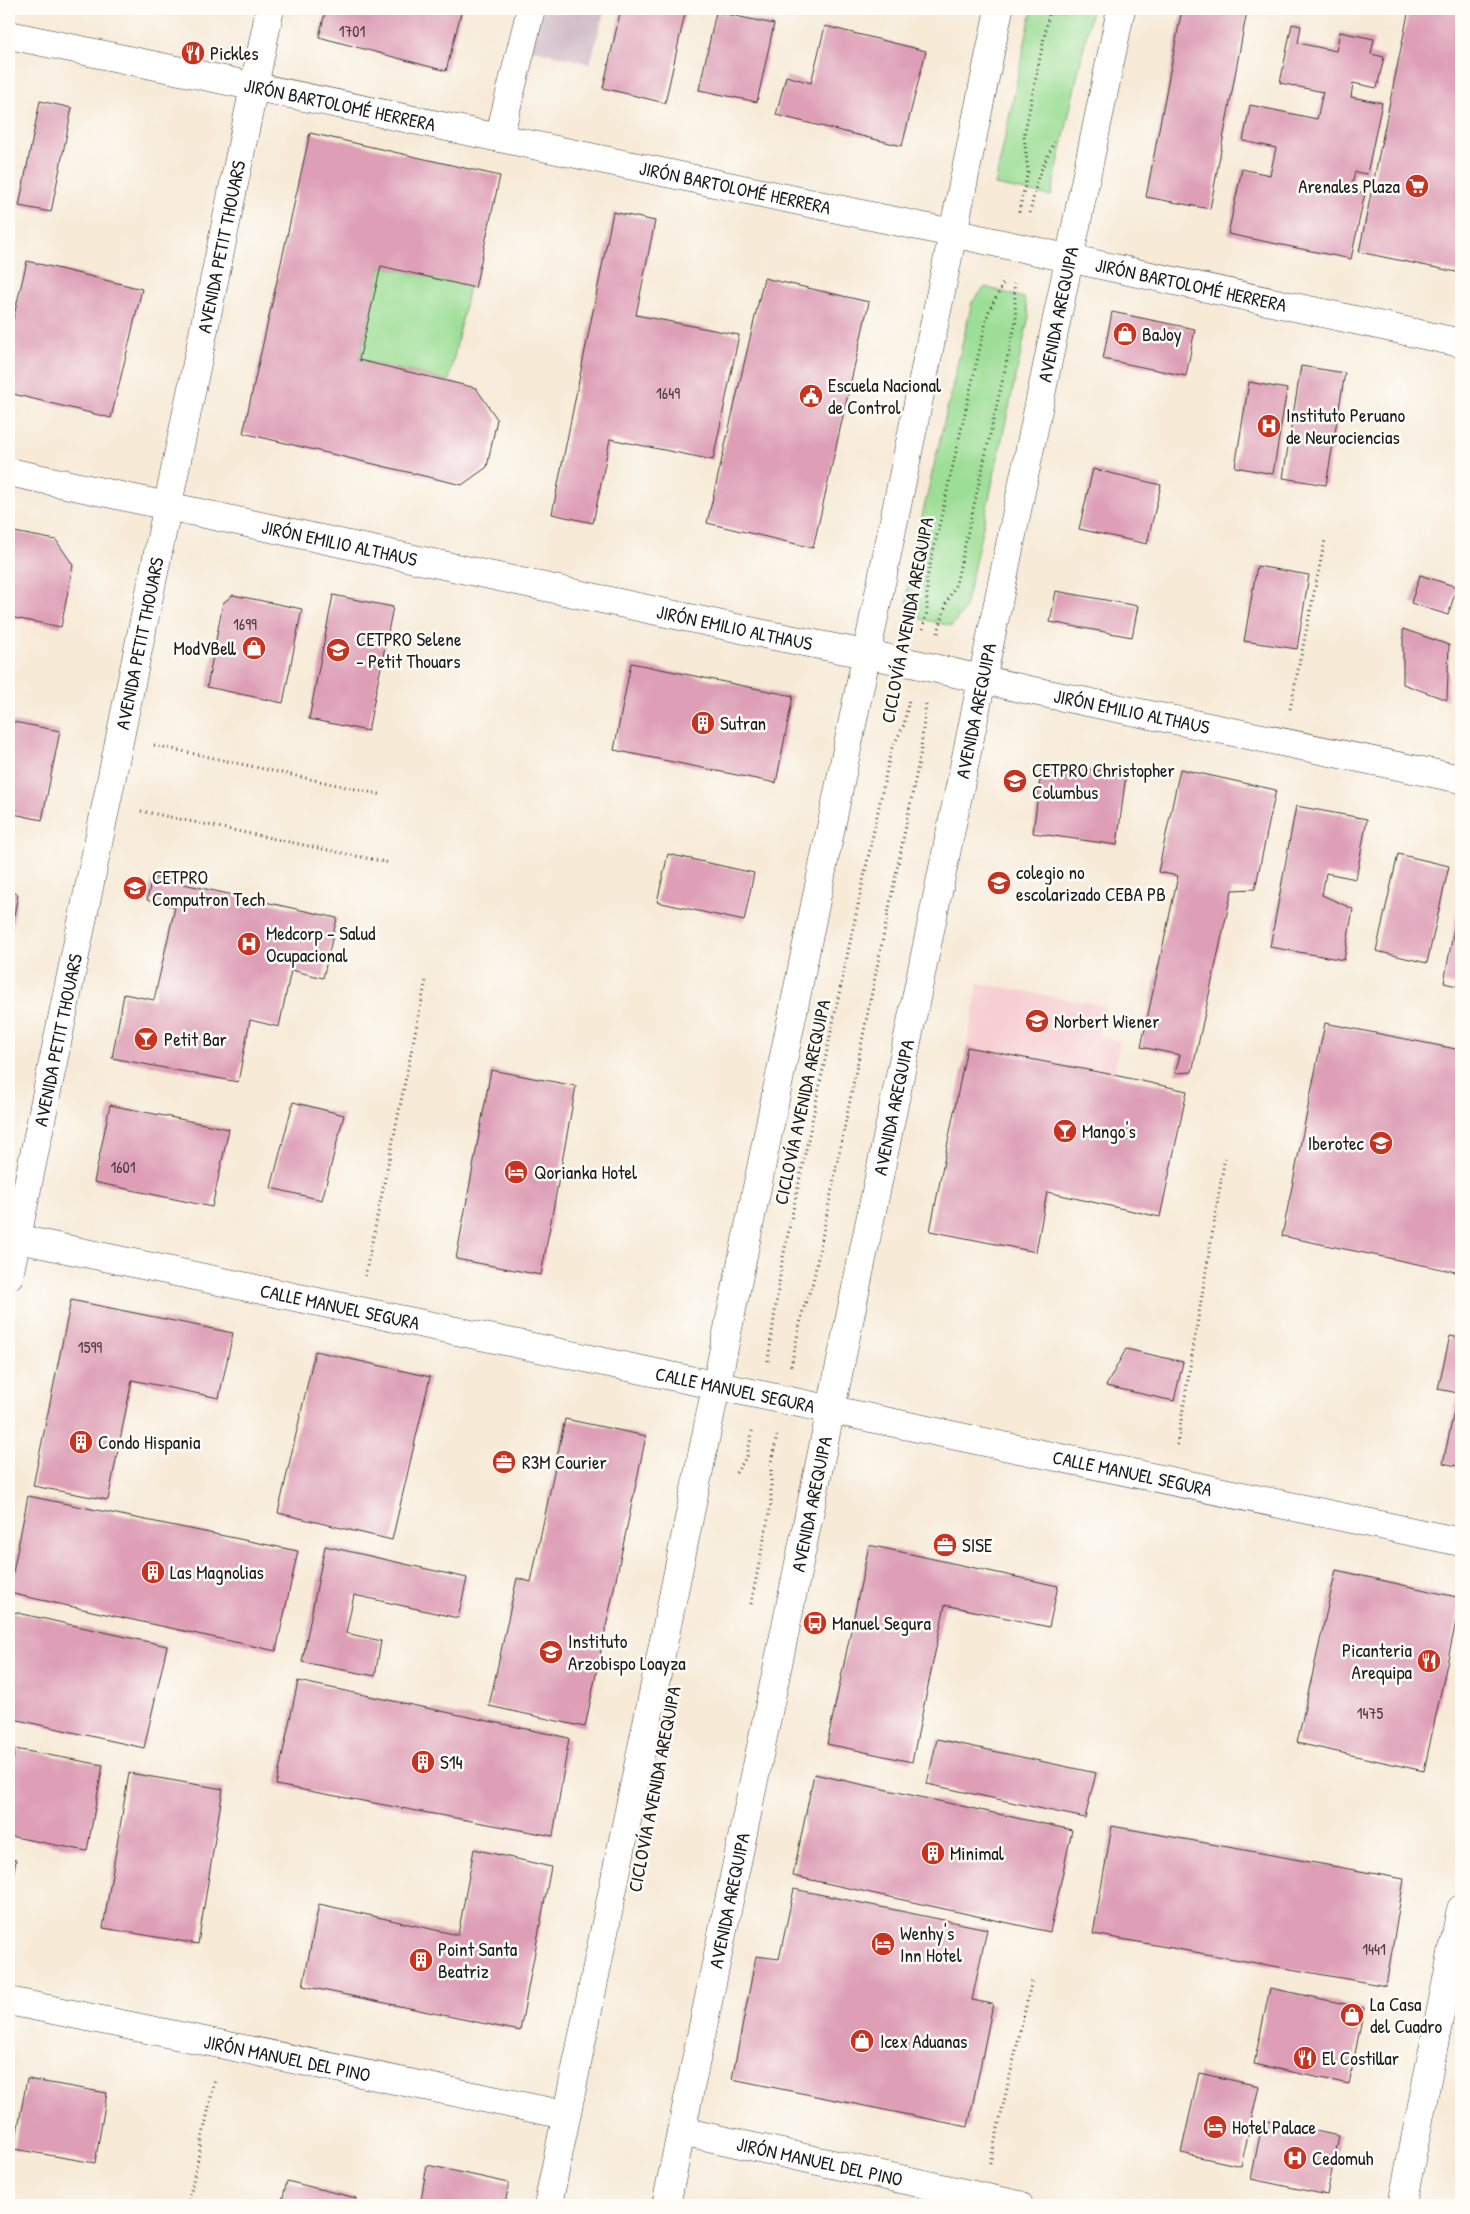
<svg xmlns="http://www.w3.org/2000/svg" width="1470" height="2214" font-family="'Patrick Hand',sans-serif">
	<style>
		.built { fill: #f7cfd3 }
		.industrial { fill: #d2bdc7 }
		.green { fill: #9cde95; stroke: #5c7d58 }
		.building { fill: #de9fb6 }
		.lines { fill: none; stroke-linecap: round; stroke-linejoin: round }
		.minor-casing { stroke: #3d3b38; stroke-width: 29 }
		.major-casing { stroke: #3d3b38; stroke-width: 29 }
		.path { stroke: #3d3b38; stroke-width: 3; stroke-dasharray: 1 4; stroke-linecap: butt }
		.minor { stroke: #fff; stroke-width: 28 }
		.major { stroke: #fff; stroke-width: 28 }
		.labels { text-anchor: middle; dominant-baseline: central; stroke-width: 5; stroke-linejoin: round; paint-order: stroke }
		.number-label { font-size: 16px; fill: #4c3d42 }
		.poi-label { font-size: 19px; fill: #1c1c1c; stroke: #fdfcf7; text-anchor: start }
		.street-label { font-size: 19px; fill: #1c1c1c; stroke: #fdfcf7 }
	</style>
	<rect width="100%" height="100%" fill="#fdfcf7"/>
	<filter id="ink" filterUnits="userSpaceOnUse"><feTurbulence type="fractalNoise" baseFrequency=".02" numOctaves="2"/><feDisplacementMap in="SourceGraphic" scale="10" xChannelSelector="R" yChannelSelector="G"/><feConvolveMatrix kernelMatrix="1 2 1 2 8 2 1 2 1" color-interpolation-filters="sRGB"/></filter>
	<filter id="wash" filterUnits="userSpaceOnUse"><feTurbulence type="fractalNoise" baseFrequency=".0096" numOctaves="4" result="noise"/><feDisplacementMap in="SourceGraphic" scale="20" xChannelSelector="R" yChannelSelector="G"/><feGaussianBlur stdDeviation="1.12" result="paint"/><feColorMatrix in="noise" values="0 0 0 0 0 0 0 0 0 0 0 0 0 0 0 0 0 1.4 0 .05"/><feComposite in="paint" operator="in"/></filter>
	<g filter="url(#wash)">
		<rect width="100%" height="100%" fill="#f7ead7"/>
		<polygon class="built" points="978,983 1106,1006 1100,1036 1120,1041 1114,1075 967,1047"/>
		<polygon class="industrial" points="542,9 605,9 590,64 531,49"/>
		<g class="green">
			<polygon points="1032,9 1092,9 1051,196 995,185"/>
			<polygon points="381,266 469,286 449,381 359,360"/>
			<polygon points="985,287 1024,298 1029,316 965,608 952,626 908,616 907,581 972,302"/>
		</g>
		<g id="blocks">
			<g class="building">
				<polygon points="326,9 462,9 446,71 319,37"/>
				<polygon points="621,9 686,9 665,103 603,88"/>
				<polygon points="1182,9 1237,9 1247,11 1210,209 1146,197"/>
				<polygon points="1409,9 1461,9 1461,273 1359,252"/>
				<polygon points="716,12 774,24 757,102 699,90"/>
				<polygon points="1292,24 1301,26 1298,43 1336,51 1340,32 1374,39 1371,54 1384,57 1377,88 1353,83 1351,97 1382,103 1367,174 1355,172 1351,190 1365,193 1351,259 1228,234 1242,169 1270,175 1276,148 1243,141 1250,105 1317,119 1323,92 1280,83"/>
				<polygon points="825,26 926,51 902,146 776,115 786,76 811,83"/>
				<polygon points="40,101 72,108 51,212 19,206"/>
				<polygon points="310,133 500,176 475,288 381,266 359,360 476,388 497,419 487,467 462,485 243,433"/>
				<polygon points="613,212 655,221 636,315 739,335 713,460 610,439 593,523 552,514"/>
				<polygon points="27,261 142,289 111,418 9,393 9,336"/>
				<polygon points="764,278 869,302 813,548 707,523"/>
				<polygon points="1112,312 1195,329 1186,376 1103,359"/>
				<polygon points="1301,366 1345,373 1326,485 1283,478"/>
				<polygon points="1249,382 1287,389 1273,474 1235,467"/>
				<polygon points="1093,469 1161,485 1147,544 1079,529"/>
				<polygon points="9,531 56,540 73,565 61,627 9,617"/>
				<polygon points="1257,566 1309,575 1297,649 1244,641"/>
				<polygon points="1420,575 1457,587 1448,615 1411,603"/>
				<polygon points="1056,591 1138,606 1132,637 1050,622"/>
				<polygon points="233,595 302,609 283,703 207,687 223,603"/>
				<polygon points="333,595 393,607 368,731 309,719"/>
				<polygon points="1403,629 1449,645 1447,700 1403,684"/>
				<polygon points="631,663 793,696 776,783 614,750"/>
				<polygon points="9,721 60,731 42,820 9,813"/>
				<polygon points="1042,764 1126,774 1117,845 1033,833"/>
				<polygon points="1180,769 1276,790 1255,889 1232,890 1192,1072 1175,1073 1180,1055 1141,1047 1178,876 1158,872"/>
				<polygon points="1296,806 1367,819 1356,879 1326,873 1322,895 1353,909 1344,960 1270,947"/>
				<polygon points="668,854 754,873 744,921 657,902"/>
				<polygon points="1398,854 1449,866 1427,963 1376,951"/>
				<polygon points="152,877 337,918 323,978 291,970 279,1027 250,1020 238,1082 112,1058 124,994 154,1000 175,907 147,900"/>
				<polygon points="9,892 18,894 10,938 9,938"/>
				<polygon points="1460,895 1461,895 1461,987 1444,983"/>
				<polygon points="1325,1023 1461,1050 1461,1273 1282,1236"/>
				<polygon points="967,1047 1114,1075 1187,1091 1160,1217 1047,1192 1036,1252 930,1231"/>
				<polygon points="491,1070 576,1086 541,1275 456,1259"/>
				<polygon points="293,1102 344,1115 322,1200 271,1188"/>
				<polygon points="110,1105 229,1129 212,1207 94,1182"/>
				<polygon points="71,1300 233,1333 219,1398 132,1380 108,1500 33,1486"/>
				<polygon points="1450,1336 1461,1338 1461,1467 1443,1463 1458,1393 1438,1389"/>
				<polygon points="1126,1349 1183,1362 1174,1401 1106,1386"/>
				<polygon points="315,1351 430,1377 392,1540 278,1513"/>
				<polygon points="565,1419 646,1436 585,1727 489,1706 517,1578 531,1582"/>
				<polygon points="28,1496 298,1551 276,1651 9,1593"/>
				<polygon points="869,1545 1058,1586 1049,1627 945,1605 912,1762 827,1744"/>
				<polygon points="325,1546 467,1578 458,1618 354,1595 346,1633 381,1641 375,1676 302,1662"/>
				<polygon points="1336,1570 1461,1598 1424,1771 1297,1743"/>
				<polygon points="9,1611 167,1646 144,1748 9,1718"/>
				<polygon points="298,1681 569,1738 553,1836 276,1785"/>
				<polygon points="937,1739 1096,1773 1085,1818 927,1784"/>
				<polygon points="15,1749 103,1765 87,1851 9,1836 9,1780"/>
				<polygon points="129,1773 223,1789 198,1944 103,1928"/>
				<polygon points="814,1774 1072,1830 1050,1932 793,1876"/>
				<polygon points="1112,1826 1404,1879 1386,1986 1093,1934"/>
				<polygon points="474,1849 551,1867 520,2031 303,1986 319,1904 458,1935"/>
				<polygon points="9,1859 16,1860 10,1892 9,1892"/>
				<polygon points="794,1889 987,1929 972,2000 993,2004 968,2127 732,2079 756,1956 779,1959"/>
				<polygon points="1270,1988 1364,2008 1349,2084 1254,2064"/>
				<polygon points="1199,2073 1259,2086 1241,2166 1181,2153"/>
				<polygon points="27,2079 107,2093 95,2163 14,2149"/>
				<polygon points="1263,2120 1339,2136 1327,2195 1251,2179"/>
				<polygon points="427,2165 509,2183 505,2205 420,2205"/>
				<polygon points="287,2181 356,2198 354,2205 281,2205"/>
			</g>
		</g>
	</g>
	<g filter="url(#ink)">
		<use href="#blocks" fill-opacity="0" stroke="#3d3b38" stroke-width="1"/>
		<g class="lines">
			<g class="minor-casing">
				<g id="minor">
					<path id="s1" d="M9,35L952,233L1461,343"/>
					<polyline points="499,138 531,9"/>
					<path id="s2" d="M9,472L769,635L916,664L1024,689L1461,779"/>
					<path id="s3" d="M9,1237L1461,1542"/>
					<path id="s4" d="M9,2001L566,2115"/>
					<path id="s5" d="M681,2131L1019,2205"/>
				</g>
			</g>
			<g class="major-casing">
				<g id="major">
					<path id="s6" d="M9,1276L270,9"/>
					<polyline points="548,2205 999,9"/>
					<path id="s7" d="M666,2205L1121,9"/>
					<polyline points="1402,2205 1461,1909"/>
				</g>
			</g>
			<g class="path">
				<polyline points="1019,212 1028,171 1024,136 1050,9"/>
				<polyline points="1030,213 1038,177 1054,142"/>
				<polyline points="923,629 927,612 927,578 988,313 1004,282"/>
				<polyline points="938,633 946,604 956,584 1016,321 1014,283"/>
				<polyline points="1290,709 1325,540"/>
				<polyline points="154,745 383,795"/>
				<polyline points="141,811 390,863"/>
				<polyline points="365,1276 426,980"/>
				<polyline points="768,1361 782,1262 891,750 904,725 909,699"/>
				<polyline points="791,1366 803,1310 813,1282 920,756 926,704"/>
				<polyline points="1177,1445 1225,1157"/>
				<polyline points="736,1473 747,1456 753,1428"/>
				<polyline points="751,1604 771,1504 771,1463 777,1436"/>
				<polyline points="990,2163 1032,1980"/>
				<polyline points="188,2205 215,2079"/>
			</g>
			<use href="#minor" class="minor"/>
			<use href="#major" class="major"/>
		</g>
	</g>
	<defs>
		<g id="restaurant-disc" transform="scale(1.25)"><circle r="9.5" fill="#c8321e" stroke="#fdfcf7"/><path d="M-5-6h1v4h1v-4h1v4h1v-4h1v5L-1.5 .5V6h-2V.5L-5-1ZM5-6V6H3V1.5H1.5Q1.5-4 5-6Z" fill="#fff"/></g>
		<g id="supermarket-disc" transform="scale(1.25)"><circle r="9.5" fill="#c8321e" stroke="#fdfcf7"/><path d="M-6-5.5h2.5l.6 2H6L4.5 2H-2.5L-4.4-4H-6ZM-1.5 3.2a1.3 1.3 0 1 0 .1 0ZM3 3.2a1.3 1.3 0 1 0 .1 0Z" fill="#fff"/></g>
		<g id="shop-disc" transform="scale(1.25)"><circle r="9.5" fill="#c8321e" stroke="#fdfcf7"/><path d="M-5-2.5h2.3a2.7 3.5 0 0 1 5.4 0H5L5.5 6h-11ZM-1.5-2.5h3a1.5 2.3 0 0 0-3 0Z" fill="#fff"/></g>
		<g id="civic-disc" transform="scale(1.25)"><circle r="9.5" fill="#c8321e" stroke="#fdfcf7"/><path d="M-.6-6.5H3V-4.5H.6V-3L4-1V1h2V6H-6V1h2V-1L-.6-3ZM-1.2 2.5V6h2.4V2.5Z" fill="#fff"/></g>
		<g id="hospital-disc" transform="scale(1.25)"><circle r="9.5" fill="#c8321e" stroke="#fdfcf7"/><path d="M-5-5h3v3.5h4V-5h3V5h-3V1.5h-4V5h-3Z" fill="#fff"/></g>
		<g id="university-disc" transform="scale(1.25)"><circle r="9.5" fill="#c8321e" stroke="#fdfcf7"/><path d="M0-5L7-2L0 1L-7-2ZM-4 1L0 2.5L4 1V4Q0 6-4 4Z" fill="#fff"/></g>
		<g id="building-disc" transform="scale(1.25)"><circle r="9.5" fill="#c8321e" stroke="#fdfcf7"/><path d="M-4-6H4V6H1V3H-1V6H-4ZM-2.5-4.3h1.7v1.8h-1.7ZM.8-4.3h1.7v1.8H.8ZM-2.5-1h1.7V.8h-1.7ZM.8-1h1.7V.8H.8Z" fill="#fff"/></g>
		<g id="school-disc" transform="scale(1.25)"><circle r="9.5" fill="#c8321e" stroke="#fdfcf7"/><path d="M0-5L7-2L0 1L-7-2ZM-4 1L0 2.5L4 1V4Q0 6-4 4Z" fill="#fff"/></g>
		<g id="bar-disc" transform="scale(1.25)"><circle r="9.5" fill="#c8321e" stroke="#fdfcf7"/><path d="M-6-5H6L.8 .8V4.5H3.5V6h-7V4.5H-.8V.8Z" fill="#fff"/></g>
		<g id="hotel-disc" transform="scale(1.25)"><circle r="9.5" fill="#c8321e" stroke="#fdfcf7"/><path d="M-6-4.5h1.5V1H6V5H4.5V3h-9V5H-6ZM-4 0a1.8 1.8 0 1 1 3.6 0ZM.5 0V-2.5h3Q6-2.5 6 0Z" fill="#fff"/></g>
		<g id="office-disc" transform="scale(1.25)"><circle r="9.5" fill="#c8321e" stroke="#fdfcf7"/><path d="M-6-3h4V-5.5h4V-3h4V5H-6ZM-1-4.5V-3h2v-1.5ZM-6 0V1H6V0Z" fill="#fff"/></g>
		<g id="bus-disc" transform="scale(1.25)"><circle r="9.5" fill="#c8321e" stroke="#fdfcf7"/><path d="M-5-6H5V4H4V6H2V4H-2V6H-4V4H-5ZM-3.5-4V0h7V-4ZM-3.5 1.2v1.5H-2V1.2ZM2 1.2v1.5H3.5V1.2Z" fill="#fff"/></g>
	</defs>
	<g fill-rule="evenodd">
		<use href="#restaurant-disc" x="193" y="53"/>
		<use href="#supermarket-disc" x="1417" y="186"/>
		<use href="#shop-disc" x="1125" y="334"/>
		<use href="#civic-disc" x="811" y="396"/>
		<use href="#hospital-disc" x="1269" y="426"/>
		<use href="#shop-disc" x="254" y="648"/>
		<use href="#university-disc" x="338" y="650"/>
		<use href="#building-disc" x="703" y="723"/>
		<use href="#university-disc" x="1015" y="781"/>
		<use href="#school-disc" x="999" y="883"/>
		<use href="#university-disc" x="135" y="888"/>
		<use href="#hospital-disc" x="249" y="944"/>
		<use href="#university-disc" x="1037" y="1021"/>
		<use href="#bar-disc" x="146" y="1039"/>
		<use href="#bar-disc" x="1065" y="1131"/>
		<use href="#school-disc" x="1381" y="1143"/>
		<use href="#hotel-disc" x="516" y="1172"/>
		<use href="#building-disc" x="81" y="1442"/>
		<use href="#office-disc" x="504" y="1462"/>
		<use href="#office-disc" x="945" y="1545"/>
		<use href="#building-disc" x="153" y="1572"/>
		<use href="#bus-disc" x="815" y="1623"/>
		<use href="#university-disc" x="551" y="1652"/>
		<use href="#restaurant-disc" x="1429" y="1661"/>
		<use href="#building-disc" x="423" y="1762"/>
		<use href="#building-disc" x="933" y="1853"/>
		<use href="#hotel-disc" x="883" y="1944"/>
		<use href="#building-disc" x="421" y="1960"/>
		<use href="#shop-disc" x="1352" y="2015"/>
		<use href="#shop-disc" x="862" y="2041"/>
		<use href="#restaurant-disc" x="1305" y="2058"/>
		<use href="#hotel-disc" x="1215" y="2127"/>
		<use href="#hospital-disc" x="1295" y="2158"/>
	</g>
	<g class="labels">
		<g class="number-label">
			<text x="352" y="31">1701</text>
			<text x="668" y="393">1649</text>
			<text x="245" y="624">1699</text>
			<text x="123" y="1167">1601</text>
			<text x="90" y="1347">1599</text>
			<text x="1370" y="1713">1475</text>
			<text x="1374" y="1949">1441</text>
		</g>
		<g class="poi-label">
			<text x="210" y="53">Pickles</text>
			<text x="1400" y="186" text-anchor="end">Arenales Plaza</text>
			<text x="1142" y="334">BaJoy</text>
			<text x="828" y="385">Escuela Nacional<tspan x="828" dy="22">de Control</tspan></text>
			<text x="1286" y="415">Instituto Peruano<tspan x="1286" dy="22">de Neurociencias</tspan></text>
			<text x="356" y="639">CETPRO Selene<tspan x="356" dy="22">- Petit Thouars</tspan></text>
			<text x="236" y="648" text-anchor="end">ModVBell</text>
			<text x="720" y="723">Sutran</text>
			<text x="1032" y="770">CETPRO Christopher<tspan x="1032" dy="22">Columbus</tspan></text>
			<text x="1016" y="872">colegio no<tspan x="1016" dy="22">escolarizado CEBA PB</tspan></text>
			<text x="152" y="877">CETPRO<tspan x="152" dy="22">Computron Tech</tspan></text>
			<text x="266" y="933">Medcorp - Salud<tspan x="266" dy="22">Ocupacional</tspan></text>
			<text x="1054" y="1021">Norbert Wiener</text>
			<text x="164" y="1039">Petit Bar</text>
			<text x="1082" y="1131">Mango's</text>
			<text x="1364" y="1143" text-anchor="end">Iberotec</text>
			<text x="534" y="1172">Qorianka Hotel</text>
			<text x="98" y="1442">Condo Hispania</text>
			<text x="522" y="1462">R3M Courier</text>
			<text x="962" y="1545">SISE</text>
			<text x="170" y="1572">Las Magnolias</text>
			<text x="832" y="1623">Manuel Segura</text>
			<text x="568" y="1641">Instituto<tspan x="568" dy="22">Arzobispo Loayza</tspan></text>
			<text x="1412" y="1650" text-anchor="end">Picanteria<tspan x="1412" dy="22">Arequipa</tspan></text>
			<text x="440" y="1762">S14</text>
			<text x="950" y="1853">Minimal</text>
			<text x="900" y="1933">Wenhy's<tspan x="900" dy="22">Inn Hotel</tspan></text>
			<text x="438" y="1949">Point Santa<tspan x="438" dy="22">Beatriz</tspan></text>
			<text x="1370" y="2004">La Casa<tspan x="1370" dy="22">del Cuadro</tspan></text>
			<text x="880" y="2041">Icex Aduanas</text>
			<text x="1322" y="2058">El Costillar</text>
			<text x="1232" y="2127">Hotel Palace</text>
			<text x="1312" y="2158">Cedomuh</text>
		</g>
		<g class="street-label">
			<text stroke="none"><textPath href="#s1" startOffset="338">JIRÓN BARTOLOMÉ HERRERA</textPath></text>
			<text stroke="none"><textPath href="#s1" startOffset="742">JIRÓN BARTOLOMÉ HERRERA</textPath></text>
			<text stroke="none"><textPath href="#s6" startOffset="1051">AVENIDA PETIT THOUARS</textPath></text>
			<text stroke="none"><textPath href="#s1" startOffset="1208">JIRÓN BARTOLOMÉ HERRERA</textPath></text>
			<text stroke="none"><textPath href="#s7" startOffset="1931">AVENIDA AREQUIPA</textPath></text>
			<text stroke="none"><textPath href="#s2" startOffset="338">JIRÓN EMILIO ALTHAUS</textPath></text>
			<text transform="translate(907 620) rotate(-79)">CICLOVÍA AVENIDA AREQUIPA</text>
			<text stroke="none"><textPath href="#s2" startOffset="742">JIRÓN EMILIO ALTHAUS</textPath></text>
			<text stroke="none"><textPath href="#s6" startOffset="646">AVENIDA PETIT THOUARS</textPath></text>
			<text stroke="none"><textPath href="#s7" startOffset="1526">AVENIDA AREQUIPA</textPath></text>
			<text stroke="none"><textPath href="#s2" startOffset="1148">JIRÓN EMILIO ALTHAUS</textPath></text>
			<text stroke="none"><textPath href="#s6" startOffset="241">AVENIDA PETIT THOUARS</textPath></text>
			<text transform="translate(802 1102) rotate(-78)">CICLOVÍA AVENIDA AREQUIPA</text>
			<text stroke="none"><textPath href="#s7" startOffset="1121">AVENIDA AREQUIPA</textPath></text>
			<text stroke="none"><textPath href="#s3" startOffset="338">CALLE MANUEL SEGURA</textPath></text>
			<text stroke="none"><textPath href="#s3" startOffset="742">CALLE MANUEL SEGURA</textPath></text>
			<text stroke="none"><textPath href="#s3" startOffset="1148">CALLE MANUEL SEGURA</textPath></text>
			<text stroke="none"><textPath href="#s7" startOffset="716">AVENIDA AREQUIPA</textPath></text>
			<text transform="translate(654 1789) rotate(-79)">CICLOVÍA AVENIDA AREQUIPA</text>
			<text stroke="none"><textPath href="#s7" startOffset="311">AVENIDA AREQUIPA</textPath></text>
			<text stroke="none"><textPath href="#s4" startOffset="284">JIRÓN MANUEL DEL PINO</textPath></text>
			<text stroke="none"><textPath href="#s5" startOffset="142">JIRÓN MANUEL DEL PINO</textPath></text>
		</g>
	</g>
	<rect width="1470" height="2214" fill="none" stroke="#fdfcf7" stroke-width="30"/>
</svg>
